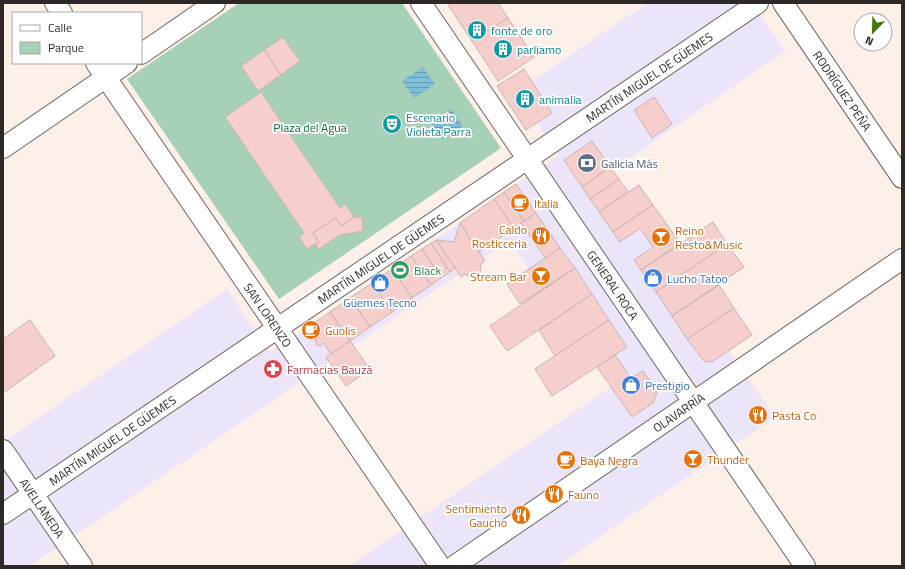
<svg xmlns="http://www.w3.org/2000/svg" width="905" height="569" font-family="'Titillium Web',sans-serif">
	<style>
		.commercial { fill: #ece5fa }
		.green { fill: #a6d1b6 }
		.water { fill: url(#water-rules) }
		.building { fill: #f6cfcc; stroke: #c3b4b3 }
		.lines { fill: none; stroke-linecap: round; stroke-linejoin: round }
		.minor-casing { stroke: #71665f; stroke-width: 22 }
		.minor { stroke: #fff; stroke-width: 20 }
		.labels { text-anchor: middle; dominant-baseline: central; stroke-width: 3.5; stroke-linejoin: round; paint-order: stroke }
		.culture-label { font-size: 12px; fill: #0d838f; stroke: #fff; text-anchor: start }
		.street-label { font-size: 12px; fill: #2e2926; stroke: #fff }
		.park-label { font-size: 12px; fill: #0b6940; stroke: #fff }
		.service-label { font-size: 12px; fill: #4e5e75; stroke: #fff; text-anchor: start }
		.food-label { font-size: 12px; fill: #c56008; stroke: #fff; text-anchor: start }
		.leisure-label { font-size: 12px; fill: #27864d; stroke: #fff; text-anchor: start }
		.shop-label { font-size: 12px; fill: #366cbe; stroke: #fff; text-anchor: start }
		.health-label { font-size: 12px; fill: #be3a42; stroke: #fff; text-anchor: start }
	</style>
	<defs>
		<pattern id="water-rules" width="6" height="5" patternUnits="userSpaceOnUse"><rect width="6" height="5" fill="#7dbfd7"/><path d="M0 2.5h6" fill="none" stroke="#679bae"/></pattern>
	</defs>
	<rect width="100%" height="100%" fill="#fdf0e8"/>
	<polygon class="commercial" points="647,3 752,3 785,51 608,173 775,417 557,566 349,566 611,387 509,240 30,566 3,566 3,442 227,289 270,353 559,155 516,92"/>
	<polygon class="green" points="239,3 402,3 501,148 279,299 127,79"/>
	<g class="water">
		<polygon points="423,67 435,84 414,98 402,81"/>
		<polygon points="451,109 463,126 442,140 431,123"/>
	</g>
	<g class="building">
		<polygon points="451,3 498,3 508,18 472,41 448,5"/>
		<polygon points="508,18 534,57 498,81 472,41"/>
		<polygon points="283,37 300,61 281,75 264,50"/>
		<polygon points="264,50 281,75 258,91 241,66"/>
		<polygon points="524,69 552,113 526,130 497,86"/>
		<polygon points="261,92 340,208 345,204 354,217 341,226 336,218 313,233 319,242 307,249 299,237 304,233 225,117"/>
		<polygon points="654,97 672,124 652,138 634,110"/>
		<polygon points="592,141 610,167 582,187 564,160"/>
		<polygon points="610,167 619,179 590,199 582,187"/>
		<polygon points="619,179 628,192 599,212 590,199"/>
		<polygon points="516,184 536,213 524,221 504,192"/>
		<polygon points="639,185 653,205 613,232 599,212"/>
		<polygon points="504,192 524,221 514,228 494,199"/>
		<polygon points="494,199 514,228 479,252 460,223"/>
		<polygon points="653,205 680,243 641,270 634,260 653,247 640,228 620,242 613,232"/>
		<polygon points="536,213 560,248 546,259 521,223"/>
		<polygon points="354,217 362,217 363,231 340,235 319,249 315,244 319,242 313,233 336,218 341,226"/>
		<polygon points="713,222 727,244 656,292 641,270"/>
		<polygon points="460,223 485,261 481,264 480,272 471,277 465,274 461,277 436,240 454,242"/>
		<polygon points="436,240 455,268 450,272 431,243"/>
		<polygon points="431,243 450,272 441,278 422,249"/>
		<polygon points="727,244 744,267 672,316 656,292"/>
		<polygon points="560,248 575,268 520,304 507,284"/>
		<polygon points="422,249 441,278 431,285 411,256"/>
		<polygon points="411,256 431,285 412,298 392,269"/>
		<polygon points="575,268 592,294 507,351 490,326"/>
		<polygon points="392,269 412,298 392,312 372,283"/>
		<polygon points="372,283 392,312 370,327 350,298"/>
		<polygon points="719,285 734,308 687,339 672,316"/>
		<polygon points="592,294 609,320 555,356 539,330"/>
		<polygon points="350,298 370,327 350,341 330,312"/>
		<polygon points="734,308 752,335 713,361 707,362 704,361 687,339"/>
		<polygon points="330,312 350,341 331,354 324,343 320,346 317,345 315,340 319,335 311,325"/>
		<polygon points="30,320 55,356 3,393 3,339"/>
		<polygon points="609,320 627,347 552,396 535,369"/>
		<polygon points="350,341 370,369 346,386 326,357"/>
		<polygon points="615,355 631,378 643,371 657,392 653,403 632,417 597,367"/>
	</g>
	<g class="lines">
		<g class="minor-casing">
			<g id="minor">
				<polyline points="55,3 62,13"/>
				<path id="s1" d="M421,3L805,566"/>
				<path id="s2" d="M783,3L902,178"/>
				<polyline points="141,54 215,3"/>
				<path id="s3" d="M96,63L440,566"/>
				<polyline points="3,148 127,63"/>
				<path id="s4" d="M3,450L82,566"/>
				<path id="s5" d="M3,514L758,3"/>
				<path id="s6" d="M454,566L902,259"/>
			</g>
		</g>
		<use href="#minor" class="minor"/>
	</g>
	<defs>
		<g id="building-disc" transform="scale(1)"><circle r="9.5" fill="#0f9aa8" stroke="#fff"/><path d="M-4-6H4V6H1V3H-1V6H-4ZM-2.5-4.3h1.7v1.8h-1.7ZM.8-4.3h1.7v1.8H.8ZM-2.5-1h1.7V.8h-1.7ZM.8-1h1.7V.8H.8Z" fill="#fff"/></g>
		<g id="theatre-disc" transform="scale(1)"><circle r="9.5" fill="#0f9aa8" stroke="#fff"/><path d="M-5-5.5Q0-4 5-5.5V0Q5 5 0 6Q-5 5-5 0ZM-3.3-2.5H-1v1.5H-3.3ZM1-2.5H3.3v1.5H1ZM-2.8 1Q0 5.5 2.8 1Z" fill="#fff"/></g>
		<g id="bank-disc" transform="scale(1)"><circle r="9.5" fill="#5c6f8a" stroke="#fff"/><path d="M-6-4H6V4H-6ZM0-2.3a2.3 2.3 0 1 0 0 4.6a2.3 2.3 0 1 0 0-4.6Z" fill="#fff"/></g>
		<g id="cafe-disc" transform="scale(1)"><circle r="9.5" fill="#e8710a" stroke="#fff"/><path d="M-5.5-4.5H6V0H3Q3 3.5 0 3.5H-2.5Q-5.5 3.5-5.5 0ZM3-3.2v2h1.7v-2ZM-6 4.5H4V6H-6Z" fill="#fff"/></g>
		<g id="restaurant-disc" transform="scale(1)"><circle r="9.5" fill="#e8710a" stroke="#fff"/><path d="M-5-6h1v4h1v-4h1v4h1v-4h1v5L-1.5 .5V6h-2V.5L-5-1ZM5-6V6H3V1.5H1.5Q1.5-4 5-6Z" fill="#fff"/></g>
		<g id="bar-disc" transform="scale(1)"><circle r="9.5" fill="#e8710a" stroke="#fff"/><path d="M-6-5H6L.8 .8V4.5H3.5V6h-7V4.5H-.8V.8Z" fill="#fff"/></g>
		<g id="stadium-disc" transform="scale(1)"><circle r="9.5" fill="#2e9e5b" stroke="#fff"/><path d="M0-5a6.5 5 0 1 0 0 10a6.5 5 0 1 0 0-10ZM-3.5-1.8h7v3.6h-7Z" fill="#fff"/></g>
		<g id="shop-disc" transform="scale(1)"><circle r="9.5" fill="#3f7fe0" stroke="#fff"/><path d="M-5-2.5h2.3a2.7 3.5 0 0 1 5.4 0H5L5.5 6h-11ZM-1.5-2.5h3a1.5 2.3 0 0 0-3 0Z" fill="#fff"/></g>
		<g id="pharmacy-disc" transform="scale(1)"><circle r="9.5" fill="#e0444e" stroke="#fff"/><path d="M-2-6h4v4h4v4h-4v4h-4v-4h-4v-4h4Z" fill="#fff"/></g>
	</defs>
	<g fill-rule="evenodd">
		<use href="#building-disc" x="477" y="30"/>
		<use href="#building-disc" x="503" y="49"/>
		<use href="#building-disc" x="525" y="99"/>
		<use href="#theatre-disc" x="392" y="124"/>
		<use href="#bank-disc" x="587" y="163"/>
		<use href="#cafe-disc" x="520" y="203"/>
		<use href="#restaurant-disc" x="541" y="236"/>
		<use href="#bar-disc" x="661" y="237"/>
		<use href="#stadium-disc" x="400" y="270"/>
		<use href="#bar-disc" x="541" y="276"/>
		<use href="#shop-disc" x="653" y="278"/>
		<use href="#shop-disc" x="380" y="283"/>
		<use href="#cafe-disc" x="311" y="330"/>
		<use href="#pharmacy-disc" x="273" y="369"/>
		<use href="#shop-disc" x="631" y="385"/>
		<use href="#restaurant-disc" x="758" y="415"/>
		<use href="#bar-disc" x="693" y="459"/>
		<use href="#cafe-disc" x="566" y="460"/>
		<use href="#restaurant-disc" x="554" y="494"/>
		<use href="#restaurant-disc" x="521" y="515"/>
	</g>
	<g class="labels">
		<g class="culture-label">
			<text x="491" y="30">fonte de oro</text>
			<text x="517" y="49">parliamo</text>
			<text x="539" y="99">animalia</text>
			<text x="406" y="117">Escenario<tspan x="406" dy="14">Violeta Parra</tspan></text>
		</g>
		<g class="street-label">
			<text stroke="none"><textPath href="#s5" startOffset="780">MARTÍN MIGUEL DE GÜEMES</textPath></text>
			<text stroke="none"><textPath href="#s2" startOffset="106">RODRÍGUEZ PEÑA</textPath></text>
			<text stroke="none"><textPath href="#s5" startOffset="456">MARTÍN MIGUEL DE GÜEMES</textPath></text>
			<text stroke="none"><textPath href="#s1" startOffset="341">GENERAL ROCA</textPath></text>
			<text stroke="none"><textPath href="#s3" startOffset="305">SAN LORENZO</textPath></text>
			<text stroke="none"><textPath href="#s6" startOffset="272">OLAVARRÍA</textPath></text>
			<text stroke="none"><textPath href="#s5" startOffset="132">MARTÍN MIGUEL DE GÜEMES</textPath></text>
			<text stroke="none"><textPath href="#s4" startOffset="70">AVELLANEDA</textPath></text>
		</g>
		<g class="park-label">
			<text x="310" y="127">Plaza del Agua</text>
		</g>
		<g class="service-label">
			<text x="601" y="163">Galicia Más</text>
		</g>
		<g class="food-label">
			<text x="534" y="203">Italia</text>
			<text x="527" y="229" text-anchor="end">Caldo<tspan x="527" dy="14">Rosticceria</tspan></text>
			<text x="675" y="230">Reino<tspan x="675" dy="14">Resto&amp;Music</tspan></text>
			<text x="527" y="276" text-anchor="end">Stream Bar</text>
			<text x="325" y="330">Guolis</text>
			<text x="772" y="415">Pasta Co</text>
			<text x="707" y="459">Thunder</text>
			<text x="580" y="460">Baya Negra</text>
			<text x="568" y="494">Fauno</text>
			<text x="507" y="508" text-anchor="end">Sentimiento<tspan x="507" dy="14">Gaucho</tspan></text>
		</g>
		<g class="leisure-label">
			<text x="414" y="270">Black</text>
		</g>
		<g class="shop-label">
			<text x="667" y="278">Lucho Tatoo</text>
			<text x="380" y="302" text-anchor="middle">Güemes Tecno</text>
			<text x="645" y="385">Prestigio</text>
		</g>
		<g class="health-label">
			<text x="287" y="369">Farmacias Bauzá</text>
		</g>
	</g>
	<rect width="905" height="569" fill="none" stroke="#2e2926" stroke-width="8"/>
	<rect x="12" y="12" width="130" height="52" fill="#ffffff" stroke="#aba9a8"/>
	<rect x="20" y="25" width="20" height="6" fill="#ffffff" stroke="#aba9a8"/>
	<text x="48" y="32" font-size="12" fill="#2e2926">Calle</text>
	<rect x="20" y="42" width="20" height="12" fill="#a6d1b6" stroke="#aba9a8"/>
	<text x="48" y="52" font-size="12" fill="#2e2926">Parque</text>
	<g transform="translate(873 32) rotate(203)"><circle r="19" fill="#ffffff" stroke="#aba9a8"/>
	<path d="M0-3L7 15L0 10L-7 15Z" fill="#437702"/>
	<text y="-6" font-size="11" font-weight="bold" text-anchor="middle" fill="#2e2926">N</text>
	</g>
</svg>
